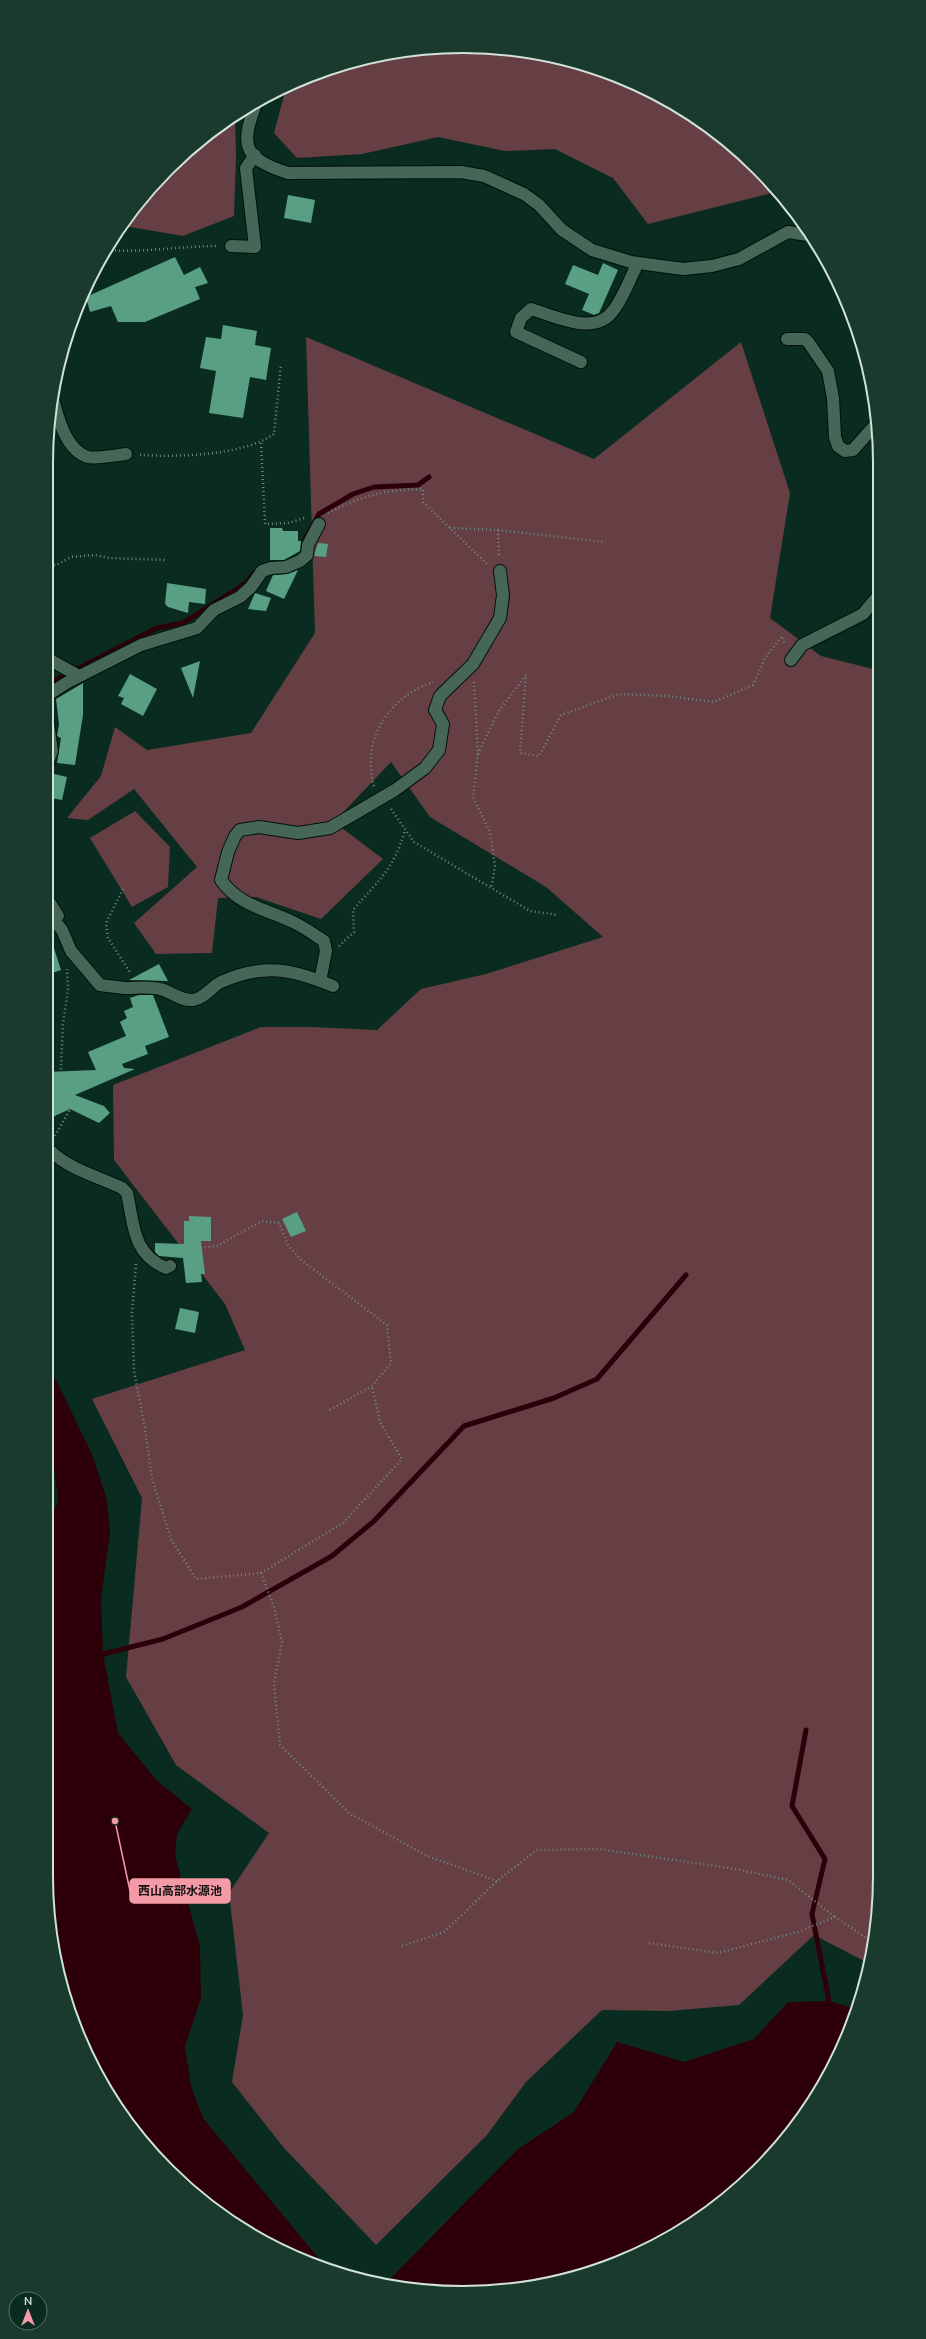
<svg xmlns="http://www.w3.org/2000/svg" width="926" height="2339" font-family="'Nunito Sans','Noto Sans JP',sans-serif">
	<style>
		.green { fill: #653f44 }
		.water { fill: #2d0009 }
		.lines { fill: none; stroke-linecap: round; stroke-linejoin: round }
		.stream { stroke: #2d0009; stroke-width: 5 }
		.building { fill: #589f83 }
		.minor-casing { stroke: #00120a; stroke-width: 14 }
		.path { stroke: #71897f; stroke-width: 2.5; stroke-dasharray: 1 3; stroke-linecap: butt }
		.minor { stroke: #466658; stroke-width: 12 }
		.rim { fill: none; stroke: #d1e2da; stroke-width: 2 }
		.leader { fill: none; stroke: #f49aa6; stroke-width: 1.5 }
		.callout-dot { fill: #f49aa6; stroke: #0a2b1f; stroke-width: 1.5 }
		.callout { fill: #f49aa6; stroke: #f49aa6; stroke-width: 1.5 }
		.callout-label { font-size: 12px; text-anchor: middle; font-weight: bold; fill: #111 }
	</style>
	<rect width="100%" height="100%" fill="#0a2b1f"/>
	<g class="green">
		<polygon points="491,47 571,60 623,78 694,116 777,189 768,194 648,224 613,178 555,149 505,151 438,137 362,154 297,158 274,133 286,88 329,68 409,50"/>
		<polygon points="237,115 235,119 236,155 234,216 183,236 124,226 124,223 132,209 188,149"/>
		<polygon points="306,337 594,459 741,342 790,493 770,618 821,656 877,670 880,1876 868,1963 814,1935 739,2005 668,2011 602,2010 526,2082 487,2135 376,2245 284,2148 232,2082 243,2015 229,1893 269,1833 176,1765 126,1677 142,1498 92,1399 245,1350 225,1304 114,1160 113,1085 261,1027 312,1027 377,1030 421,989 486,974 603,937 546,887 430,817 391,762 334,822 383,859 321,919 256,897 218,898 212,953 156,954 134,923 197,867 134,789 88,820 67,818 101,776 115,727 147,750 251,733 315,633"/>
		<polygon points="135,811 170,847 168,887 132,907 90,838"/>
		<polygon points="46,1438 49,1497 46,1504"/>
	</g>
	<g class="water">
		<polygon points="52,1372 92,1454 107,1500 110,1534 101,1598 103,1654 118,1733 157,1781 192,1809 177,1834 175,1856 200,1946 201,1998 185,2047 191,2086 203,2118 324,2265 335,2272 255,2237 209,2207 149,2151 102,2085 68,2010 54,1957 46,1876 46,1532 58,1500 46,1405 46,1374"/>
		<polygon points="829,2001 856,2009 837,2061 794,2130 738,2189 694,2223 623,2261 545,2285 463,2293 408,2289 385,2284 518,2149 574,2112 617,2042 684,2062 754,2039 788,2002"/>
	</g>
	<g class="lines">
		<g class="stream">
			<polyline points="305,539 319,514 353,494 374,487 418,485 429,477"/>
			<polyline points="46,685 157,628 183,623 246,583 254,573"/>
			<polyline points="103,1654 163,1639 242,1607 332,1556 374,1521 464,1426 554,1398 597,1379 686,1275"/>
			<polyline points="806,1730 792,1806 825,1859 812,1914 829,2001"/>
		</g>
	</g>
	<g class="building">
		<polygon points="288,195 315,200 311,223 284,218"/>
		<polygon points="175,257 184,275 200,267 208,283 195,287 200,299 145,322 118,322 111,306 90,312 86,297"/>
		<polygon points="603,263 618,270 599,313 594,315 582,310 589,294 565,284 573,265 598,275"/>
		<polygon points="223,325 257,331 255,345 271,348 266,380 250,377 243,418 209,413 216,371 200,368 206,337 221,339"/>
		<polygon points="270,528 282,528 283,531 298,531 298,541 301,541 300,551 284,560 270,560"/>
		<polygon points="318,543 328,544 326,557 314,556"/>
		<polygon points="298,570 284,599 266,591 273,575 287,574"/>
		<polygon points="167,583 206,589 205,604 189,602 188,613 168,607 165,604"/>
		<polygon points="255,593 271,598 266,611 248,609"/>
		<polygon points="200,661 193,698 181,668"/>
		<polygon points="130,674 157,689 143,716 121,704 124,698 118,696"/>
		<polygon points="83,683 83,715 75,765 57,763 61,738 57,736 59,724 56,699"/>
		<polygon points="50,773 67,777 62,800 46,797 46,787"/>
		<polygon points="49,933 61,970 46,975 46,934"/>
		<polygon points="159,964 168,981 129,980"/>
		<polygon points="139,995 153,995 169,1037 145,1046 148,1054 122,1064 124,1068 135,1069 75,1095 104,1106 110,1113 99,1123 70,1109 46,1120 46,1072 96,1070 88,1052 126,1036 120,1022 127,1018 124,1011 133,1007 130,998"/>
		<polygon points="297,1212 306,1231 291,1237 282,1219"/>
		<polygon points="189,1216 211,1217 211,1241 201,1241 205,1274 201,1274 202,1282 186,1283 183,1258 159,1256 155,1252 155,1243 184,1244 184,1221 189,1221"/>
		<polygon points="180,1308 199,1312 195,1333 175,1329"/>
	</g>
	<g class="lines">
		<g class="minor-casing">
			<g id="minor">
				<path d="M257,101C241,143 240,158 288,173L461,172L484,176L524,194L539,205L562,230L592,250L631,262L683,269L712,266L739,259L788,232L808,235"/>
				<polyline points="231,246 255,247 246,168 255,155"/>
				<polyline points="787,339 805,339 809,343 828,371 833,398 835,437 838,446 845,451 853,450 876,424"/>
				<path d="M581,362L516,332L521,318L531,309C554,316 594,336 612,312C623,299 630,278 638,263"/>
				<path d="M54,403C59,421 67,451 88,457C96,459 117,455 126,454"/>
				<polyline points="50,660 79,676"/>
				<polyline points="791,660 802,645 863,614 877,597"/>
				<polyline points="46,696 68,682 141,645 197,628 214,610 240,597 251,587 262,571 271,568 286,567 300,561 307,555 308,545 319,524"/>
				<polyline points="46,708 52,751 46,767"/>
				<polyline points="46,897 58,916"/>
				<path d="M46,910L62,930L71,951L100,985C108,986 116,987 125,988C138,988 151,986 164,990C173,994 183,1001 193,1000C205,998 211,987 221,982C264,963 292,969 333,986"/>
				<path d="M320,981L326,951L324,941C315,935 305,928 295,923C268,909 240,907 221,880L228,852L235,836L240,830L259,827L298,833L330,828L395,790L425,768L439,750L443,724L435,710L440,696L473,664L500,618L503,595L500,571"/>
				<path d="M46,1146C64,1168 97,1176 122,1188L127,1193C134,1224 132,1254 166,1268L170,1266"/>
			</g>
		</g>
		<g class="path">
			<path d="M107,250C143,253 180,246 217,246"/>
			<polyline points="261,443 265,524 289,523 307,517"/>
			<path d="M140,455C179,457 242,456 274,434L281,364"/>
			<path d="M328,513C362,495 385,490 423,489V502L487,564"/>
			<polyline points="450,528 498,530 603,542"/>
			<polyline points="498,530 499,557"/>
			<polyline points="46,566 56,565 71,557 95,555 109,558 167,560"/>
			<polyline points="46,607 50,609 49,647"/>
			<polyline points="474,682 478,754 498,712 526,675 520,753 539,756 561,715 619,694 668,696 714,702 753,685 765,658 782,636 785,644"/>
			<polyline points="478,754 473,797 490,832 495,866 491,889"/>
			<path d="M374,786C371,781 372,774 371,768C368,729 396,694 433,682"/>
			<polyline points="391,809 414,842 530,911 558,915"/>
			<polyline points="123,889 106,923 108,938 131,974"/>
			<path d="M339,946L354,932L353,910C378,881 394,869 405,830"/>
			<polyline points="55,1136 69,1111 60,1087 63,1024 68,990 67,969"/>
			<polyline points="179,1255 186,1249 217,1246 262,1221 279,1223 288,1245 301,1260 387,1325 391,1363 372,1386 328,1411"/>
			<polyline points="136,1264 132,1312 134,1371 145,1429 152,1478 171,1539 196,1579 261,1573 274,1607 282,1642 274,1684 280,1745 349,1813 427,1856 497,1881"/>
			<polyline points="261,1573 343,1523 402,1459 380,1422 372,1386"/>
			<polyline points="649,1943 718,1953 798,1932 835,1917 871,1941"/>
			<polyline points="402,1946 444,1932 497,1881 537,1850 599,1849 735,1869 788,1880 835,1917"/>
		</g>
		<use href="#minor" class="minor"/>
	</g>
	<path d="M0 0H926V2339H0ZM463 53H463A410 410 0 0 1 873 463V1876A410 410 0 0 1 463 2286H463A410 410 0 0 1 53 1876V463A410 410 0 0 1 463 53Z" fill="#1a3a2e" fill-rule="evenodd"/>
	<path class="rim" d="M463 53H463A410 410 0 0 1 873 463V1876A410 410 0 0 1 463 2286H463A410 410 0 0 1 53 1876V463A410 410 0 0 1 463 53Z"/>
	<path class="leader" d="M115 1821L130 1891"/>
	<circle class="callout-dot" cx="115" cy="1821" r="4"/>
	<rect class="callout" x="130" y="1879" width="100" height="24" rx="4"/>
	<g class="callout-label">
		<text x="180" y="1895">西山高部水源池</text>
	</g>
	<g transform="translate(28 2311)"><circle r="19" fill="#0a2b1f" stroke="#5a746a"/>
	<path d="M0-3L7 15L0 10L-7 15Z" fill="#f49aa6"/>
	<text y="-6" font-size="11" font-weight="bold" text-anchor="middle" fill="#d1e2da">N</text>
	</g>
</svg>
